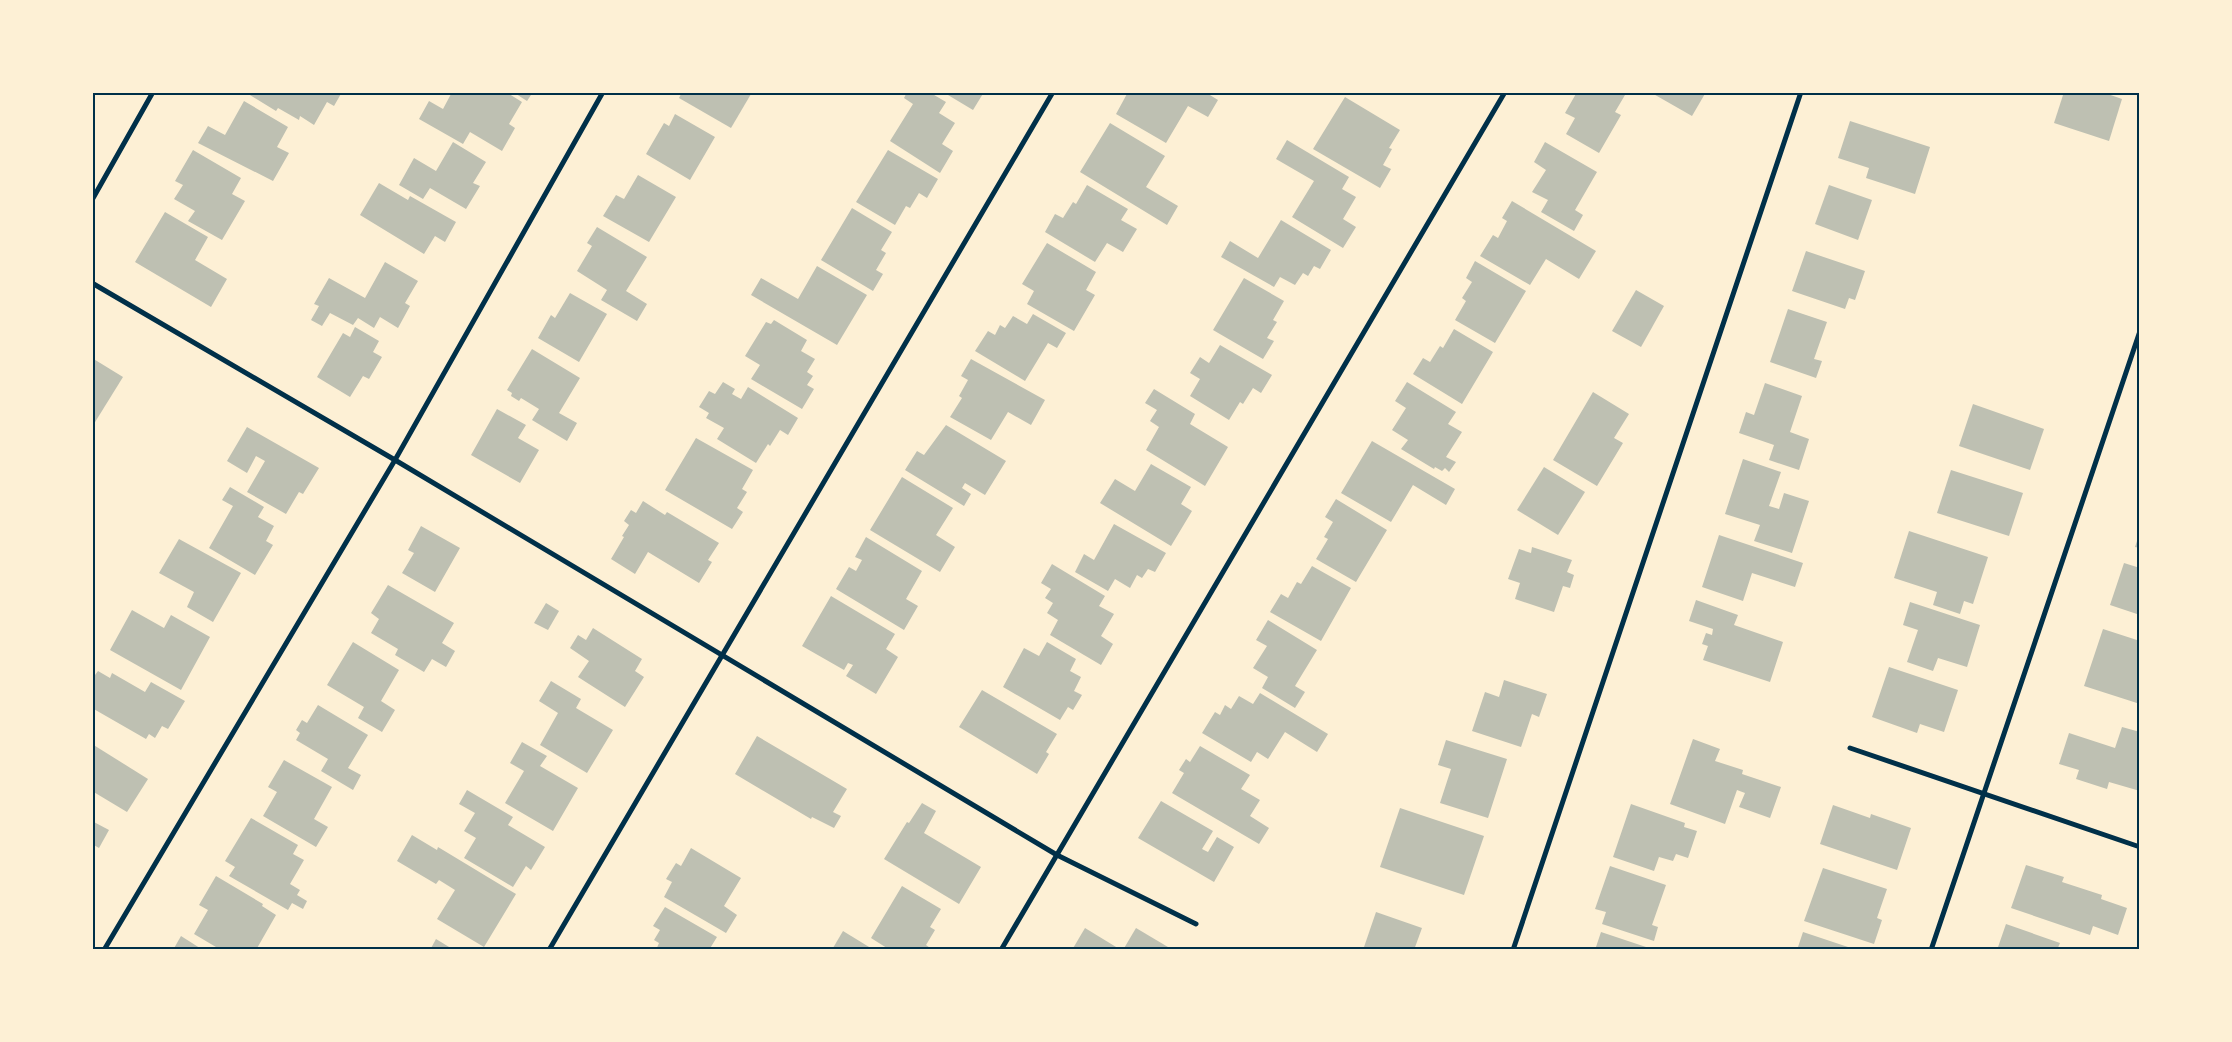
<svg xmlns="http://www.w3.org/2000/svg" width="2232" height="1042" font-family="'Golos Text',sans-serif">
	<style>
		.building { fill: #bec0b2 }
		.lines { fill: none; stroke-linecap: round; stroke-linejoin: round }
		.minor { stroke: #003049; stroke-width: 5 }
		.neatline { fill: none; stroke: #003049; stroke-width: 2 }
	</style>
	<rect width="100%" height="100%" fill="#fdf0d5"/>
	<g class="building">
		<polygon points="245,92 342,92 334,106 327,102 314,125 300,116 299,120 278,108 276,111"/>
		<polygon points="448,92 506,92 522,102 509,124 515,128 502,151 470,132 463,144 419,119 429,101 443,109 451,94"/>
		<polygon points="513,92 533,92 527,101"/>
		<polygon points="682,92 748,92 751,94 731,128 679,98"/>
		<polygon points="907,92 929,92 946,102 939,113 955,123 942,144 953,151 940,173 890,141 913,104 904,98"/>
		<polygon points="943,92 984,92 973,110"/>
		<polygon points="1128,92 1205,92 1218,100 1208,117 1188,106 1166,143 1116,114"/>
		<polygon points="1577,92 1620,92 1625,95 1615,112 1621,115 1599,153 1566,134 1575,118 1565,113"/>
		<polygon points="1650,92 1706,92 1692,116"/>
		<polygon points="2064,92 2102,92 2122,99 2109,141 2054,123"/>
		<polygon points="1345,97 1400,130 1389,148 1392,149 1383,165 1391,169 1380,188 1313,149"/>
		<polygon points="244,101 288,127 277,147 289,153 273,181 198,143 208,126 225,135"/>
		<polygon points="675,114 715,137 690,180 646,154 664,123 669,126"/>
		<polygon points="1850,121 1930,147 1915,194 1866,178 1869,168 1838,158"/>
		<polygon points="1110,123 1165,156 1146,187 1178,206 1167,225 1080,172"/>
		<polygon points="1287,140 1349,177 1342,189 1356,197 1343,219 1356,227 1343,248 1292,217 1314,181 1276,159"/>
		<polygon points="453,142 486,162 473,183 480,186 466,209 430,188 423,199 399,185 414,158 436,171"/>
		<polygon points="1545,142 1597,172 1575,210 1583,215 1574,231 1541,212 1548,200 1532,192 1546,170 1534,162"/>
		<polygon points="193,150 241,178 232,194 245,201 222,240 188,221 195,211 174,199 183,185 175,181"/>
		<polygon points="888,150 938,179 927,198 919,193 910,208 906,206 895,225 856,202"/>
		<polygon points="638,175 676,197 649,242 603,216 616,195 624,199"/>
		<polygon points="379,183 408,200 410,196 456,222 445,242 435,236 424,254 360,215"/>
		<polygon points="1087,185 1128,209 1121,220 1137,229 1123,252 1107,243 1095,262 1045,232 1055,214 1063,218 1073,202 1076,204"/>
		<polygon points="1829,185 1872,200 1858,240 1815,224"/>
		<polygon points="1512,201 1596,251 1579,279 1546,259 1530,285 1480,256 1493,235 1498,238 1507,221 1502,218"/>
		<polygon points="852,208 892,232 881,250 886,253 876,270 883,274 873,291 821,260"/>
		<polygon points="165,212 208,237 195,260 227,279 211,307 135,262"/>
		<polygon points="1281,220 1331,250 1320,269 1314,266 1308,276 1303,273 1295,285 1280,277 1274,287 1221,257 1230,241 1258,258"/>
		<polygon points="597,227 647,257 626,291 647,304 637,321 601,300 607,290 577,271 592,246 587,243"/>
		<polygon points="1047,243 1096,272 1086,290 1095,295 1074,331 1027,304 1034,291 1022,284"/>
		<polygon points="1806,251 1865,271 1855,300 1849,298 1845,309 1792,291"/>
		<polygon points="1475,261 1526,291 1495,343 1455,320 1466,301 1462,298 1472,282 1466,278"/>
		<polygon points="385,262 418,281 405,303 410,306 398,328 380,317 374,328 358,318 353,325 330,313 322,326 311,320 319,306 314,304 329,278 365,298"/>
		<polygon points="817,266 867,295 837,345 751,295 761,278 798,299"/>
		<polygon points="1244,278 1284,301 1273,320 1277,322 1267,338 1274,341 1263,359 1213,330"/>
		<polygon points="1636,290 1664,306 1641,347 1612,331"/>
		<polygon points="570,293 607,314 579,362 538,338 551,315 555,318"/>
		<polygon points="1788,309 1827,322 1814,359 1822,361 1816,378 1770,362"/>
		<polygon points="1033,314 1066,333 1057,348 1048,343 1025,381 975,351 988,331 995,335 1000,325 1005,328 1013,316 1027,324"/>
		<polygon points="774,320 807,340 801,351 815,359 807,372 813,376 807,385 814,389 802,409 751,379 760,365 745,356 766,322 771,324"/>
		<polygon points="355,327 379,341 373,352 382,357 369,379 363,376 350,397 317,377 343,333 350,337"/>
		<polygon points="1454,329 1493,352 1462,404 1413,374 1423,358 1430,362 1440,346 1443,348"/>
		<polygon points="1220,345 1272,375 1261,393 1253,388 1243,404 1240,402 1229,420 1190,396 1200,379 1190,373 1200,357 1209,363"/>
		<polygon points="532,349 580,378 559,413 577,423 567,441 532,420 539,409 521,398 519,401 511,396 512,393 507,390"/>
		<polygon points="92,358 123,377 92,427"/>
		<polygon points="971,359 1045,400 1031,425 1008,412 991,440 950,417 962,398 959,396 968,380 961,376"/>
		<polygon points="723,382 735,389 732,394 741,399 748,387 798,418 788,435 780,430 770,446 768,444 756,463 717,439 724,428 706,418 709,413 699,407 709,391 715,394"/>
		<polygon points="1407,382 1456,412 1448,424 1462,432 1446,457 1456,462 1449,472 1445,468 1442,471 1435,467 1434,469 1401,449 1408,440 1392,430 1406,408 1395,401"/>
		<polygon points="1765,383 1802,396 1790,432 1809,439 1799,470 1769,460 1774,445 1739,433 1746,412 1754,415"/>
		<polygon points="1154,389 1195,414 1190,424 1228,447 1205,486 1146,450 1159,427 1150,421 1157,410 1145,403"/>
		<polygon points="1593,392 1629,414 1614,438 1623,443 1597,486 1553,460"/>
		<polygon points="1973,404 2044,429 2030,470 1959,446"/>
		<polygon points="497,409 526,425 518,438 539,450 520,483 471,455"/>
		<polygon points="946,425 1006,461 985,495 965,483 962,488 971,494 964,506 905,470 917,451 924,455"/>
		<polygon points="247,427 319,468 303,494 299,492 286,514 247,492 265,461 256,456 247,473 227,461"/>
		<polygon points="696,438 753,470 742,489 747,492 737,508 743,512 732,529 665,490"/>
		<polygon points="1372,441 1455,489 1446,505 1413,485 1391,522 1341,493"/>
		<polygon points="1743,459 1781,472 1769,506 1779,509 1784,493 1809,501 1792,553 1754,541 1760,525 1725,514"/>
		<polygon points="1151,464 1191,487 1181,504 1192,511 1171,546 1100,503 1115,479 1135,491"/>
		<polygon points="1544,467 1585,492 1558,535 1517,510"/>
		<polygon points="1951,470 2023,493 2009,536 1937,513"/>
		<polygon points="902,477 953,508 936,535 955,547 940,572 870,530"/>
		<polygon points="230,487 264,507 258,517 274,526 266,541 273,545 255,575 209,548 233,506 222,500"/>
		<polygon points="1336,499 1387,530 1356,582 1316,559 1328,539 1324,537 1333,522 1325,517"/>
		<polygon points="643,501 665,515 667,512 719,543 708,560 712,562 699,583 648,552 635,574 611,559 624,537 622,536 629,525 624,521 631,510 636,513"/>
		<polygon points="1114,524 1166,553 1155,572 1148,569 1142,578 1137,575 1130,588 1115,579 1108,591 1075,572 1084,554 1094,560"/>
		<polygon points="421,526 460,548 435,592 402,573 414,553 408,550"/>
		<polygon points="1909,531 1988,557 1973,604 1964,601 1960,614 1933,605 1937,592 1894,578"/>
		<polygon points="2140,532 2140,548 2135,547"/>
		<polygon points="1719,535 1803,563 1795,587 1752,573 1743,601 1702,587"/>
		<polygon points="866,537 922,571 906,599 918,606 904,630 836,589 849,567 856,571 862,560 855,557"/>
		<polygon points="179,539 241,573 213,622 187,607 194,592 159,573"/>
		<polygon points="1532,547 1572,560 1567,572 1574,575 1570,588 1563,586 1554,612 1515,599 1520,583 1508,579 1519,549 1531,553"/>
		<polygon points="2124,563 2140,568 2140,615 2110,605"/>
		<polygon points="1052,564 1105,596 1099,606 1114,614 1101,636 1113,644 1101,665 1050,635 1058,620 1047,613 1053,603 1045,598 1051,589 1041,583"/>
		<polygon points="1312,566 1351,588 1321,641 1270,612 1281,594 1288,598 1297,582 1301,584"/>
		<polygon points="388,585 454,623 442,643 455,651 446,667 432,659 424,672 395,655 398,649 371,633 379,619 371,613"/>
		<polygon points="831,596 895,634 886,649 898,657 876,694 846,676 853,665 848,663 844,670 802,646"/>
		<polygon points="1696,600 1738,615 1734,625 1783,642 1770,682 1703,660 1708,646 1702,644 1706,633 1712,635 1713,629 1689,621"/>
		<polygon points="1910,602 1980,625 1967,667 1938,658 1933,671 1907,662 1918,630 1903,625"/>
		<polygon points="546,603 559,611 548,630 534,623"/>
		<polygon points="132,610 164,628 171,615 210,637 181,690 110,650"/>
		<polygon points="1268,620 1317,650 1295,686 1305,692 1295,708 1262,688 1268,677 1253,668 1267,646 1256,640"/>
		<polygon points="593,628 642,659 635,671 644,677 625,707 578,677 589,661 570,648 578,635 586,640"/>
		<polygon points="2103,629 2140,641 2140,704 2084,686"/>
		<polygon points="353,642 399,670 381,701 395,710 382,732 358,718 364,707 327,685"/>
		<polygon points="1047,642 1076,659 1070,671 1081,677 1074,691 1082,695 1073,710 1068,707 1060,720 1003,687 1024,648 1039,656"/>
		<polygon points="1889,667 1958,690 1944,732 1920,724 1917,733 1872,717"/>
		<polygon points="98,671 110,678 112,673 145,692 151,682 185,701 168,729 162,726 155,738 149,734 146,739 92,708 92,679"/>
		<polygon points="1504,680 1547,694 1539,717 1532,714 1521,747 1472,731 1485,692 1499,697"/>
		<polygon points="551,681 581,699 576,708 613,730 587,773 540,745 558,713 539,701"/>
		<polygon points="982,690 1057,734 1046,752 1049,754 1037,774 959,727"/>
		<polygon points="1260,693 1328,734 1317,752 1285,732 1268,759 1257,752 1251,762 1202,733 1215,712 1220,715 1225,705 1231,709 1239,696 1253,704"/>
		<polygon points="318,705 368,735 348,768 361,775 353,790 321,771 328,759 296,740 300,733 296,730 302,720 307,723"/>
		<polygon points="2122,727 2140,732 2140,791 2109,782 2107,789 2076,779 2079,770 2059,764 2069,733 2115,748"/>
		<polygon points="757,736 847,789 833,812 841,816 834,828 812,817 811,819 735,774"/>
		<polygon points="1693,739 1720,749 1715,761 1743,770 1742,774 1781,787 1770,818 1739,807 1745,793 1737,790 1725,824 1670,804"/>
		<polygon points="1446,740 1507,759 1488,818 1440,803 1451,769 1438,765"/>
		<polygon points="522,742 547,756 540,766 578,788 553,831 505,803 524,771 510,763"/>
		<polygon points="92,744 148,779 127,812 92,791"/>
		<polygon points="1200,746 1250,775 1241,789 1260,800 1250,816 1269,828 1259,844 1172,793 1184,773 1179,770 1186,759 1190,762"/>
		<polygon points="284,760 332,787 314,819 328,827 316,847 263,816 277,792 268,787"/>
		<polygon points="467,790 513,817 508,825 545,847 531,870 526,866 513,887 464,858 476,838 464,831 475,813 459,804"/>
		<polygon points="1161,801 1213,831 1202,849 1208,852 1217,837 1234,847 1214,882 1138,838"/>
		<polygon points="922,803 936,811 924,833 981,867 959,904 884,859 907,822 909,823"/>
		<polygon points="1631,804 1685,823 1684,827 1697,831 1688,858 1676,854 1673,861 1659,857 1654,871 1613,857"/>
		<polygon points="1833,805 1870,818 1871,814 1911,828 1897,870 1820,844"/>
		<polygon points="1400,808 1484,836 1464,895 1380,867"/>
		<polygon points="251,818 298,845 293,854 304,860 290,884 300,890 297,895 307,901 303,909 292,903 288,910 229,876 235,867 225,861"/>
		<polygon points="92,821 109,830 99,848 92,844"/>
		<polygon points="412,835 437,850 438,847 516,894 484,947 437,919 455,890 439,880 436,884 397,861"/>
		<polygon points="691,848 741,878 724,906 737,915 726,933 664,897 672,882 666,879 676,863 681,866"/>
		<polygon points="2026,865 2064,877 2062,882 2102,895 2101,899 2127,908 2118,935 2093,926 2090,935 2011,908"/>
		<polygon points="1610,866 1666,885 1652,925 1658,927 1654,941 1602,924 1606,912 1595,909"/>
		<polygon points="1823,868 1887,889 1877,918 1882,920 1874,944 1804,921"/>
		<polygon points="216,876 263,904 262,906 276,915 256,950 221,950 194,934 208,910 199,905"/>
		<polygon points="902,886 941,909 930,927 935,930 926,945 933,950 890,950 871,938"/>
		<polygon points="665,907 717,937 709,950 656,950 659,943 654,940 660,930 653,926"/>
		<polygon points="1376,912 1422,928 1414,950 1363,950"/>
		<polygon points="2006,924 2060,943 2057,950 1997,950"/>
		<polygon points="1085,928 1121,950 1072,950"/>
		<polygon points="1136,928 1173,950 1123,950"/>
		<polygon points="843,931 874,950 835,950 833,948"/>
		<polygon points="1601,932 1646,947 1646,950 1595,950"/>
		<polygon points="1803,932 1854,949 1854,950 1797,950"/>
		<polygon points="181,936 203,950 173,950"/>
		<polygon points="436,939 454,950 430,950"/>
	</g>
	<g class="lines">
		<g class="minor">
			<polyline points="92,200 153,92"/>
			<polyline points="92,283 395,460 1057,855 1196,924"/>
			<polyline points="1850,748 2140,847"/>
			<polyline points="104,950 395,460 603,92"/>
			<polyline points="549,950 1053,92"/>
			<polyline points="1001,950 1505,92"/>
			<polyline points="1513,950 1801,92"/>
			<polyline points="1931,950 2140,331"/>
		</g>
	</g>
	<rect width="2232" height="1042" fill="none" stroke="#fdf0d5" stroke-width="188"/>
	<rect x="94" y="94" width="2044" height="854" class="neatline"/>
</svg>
